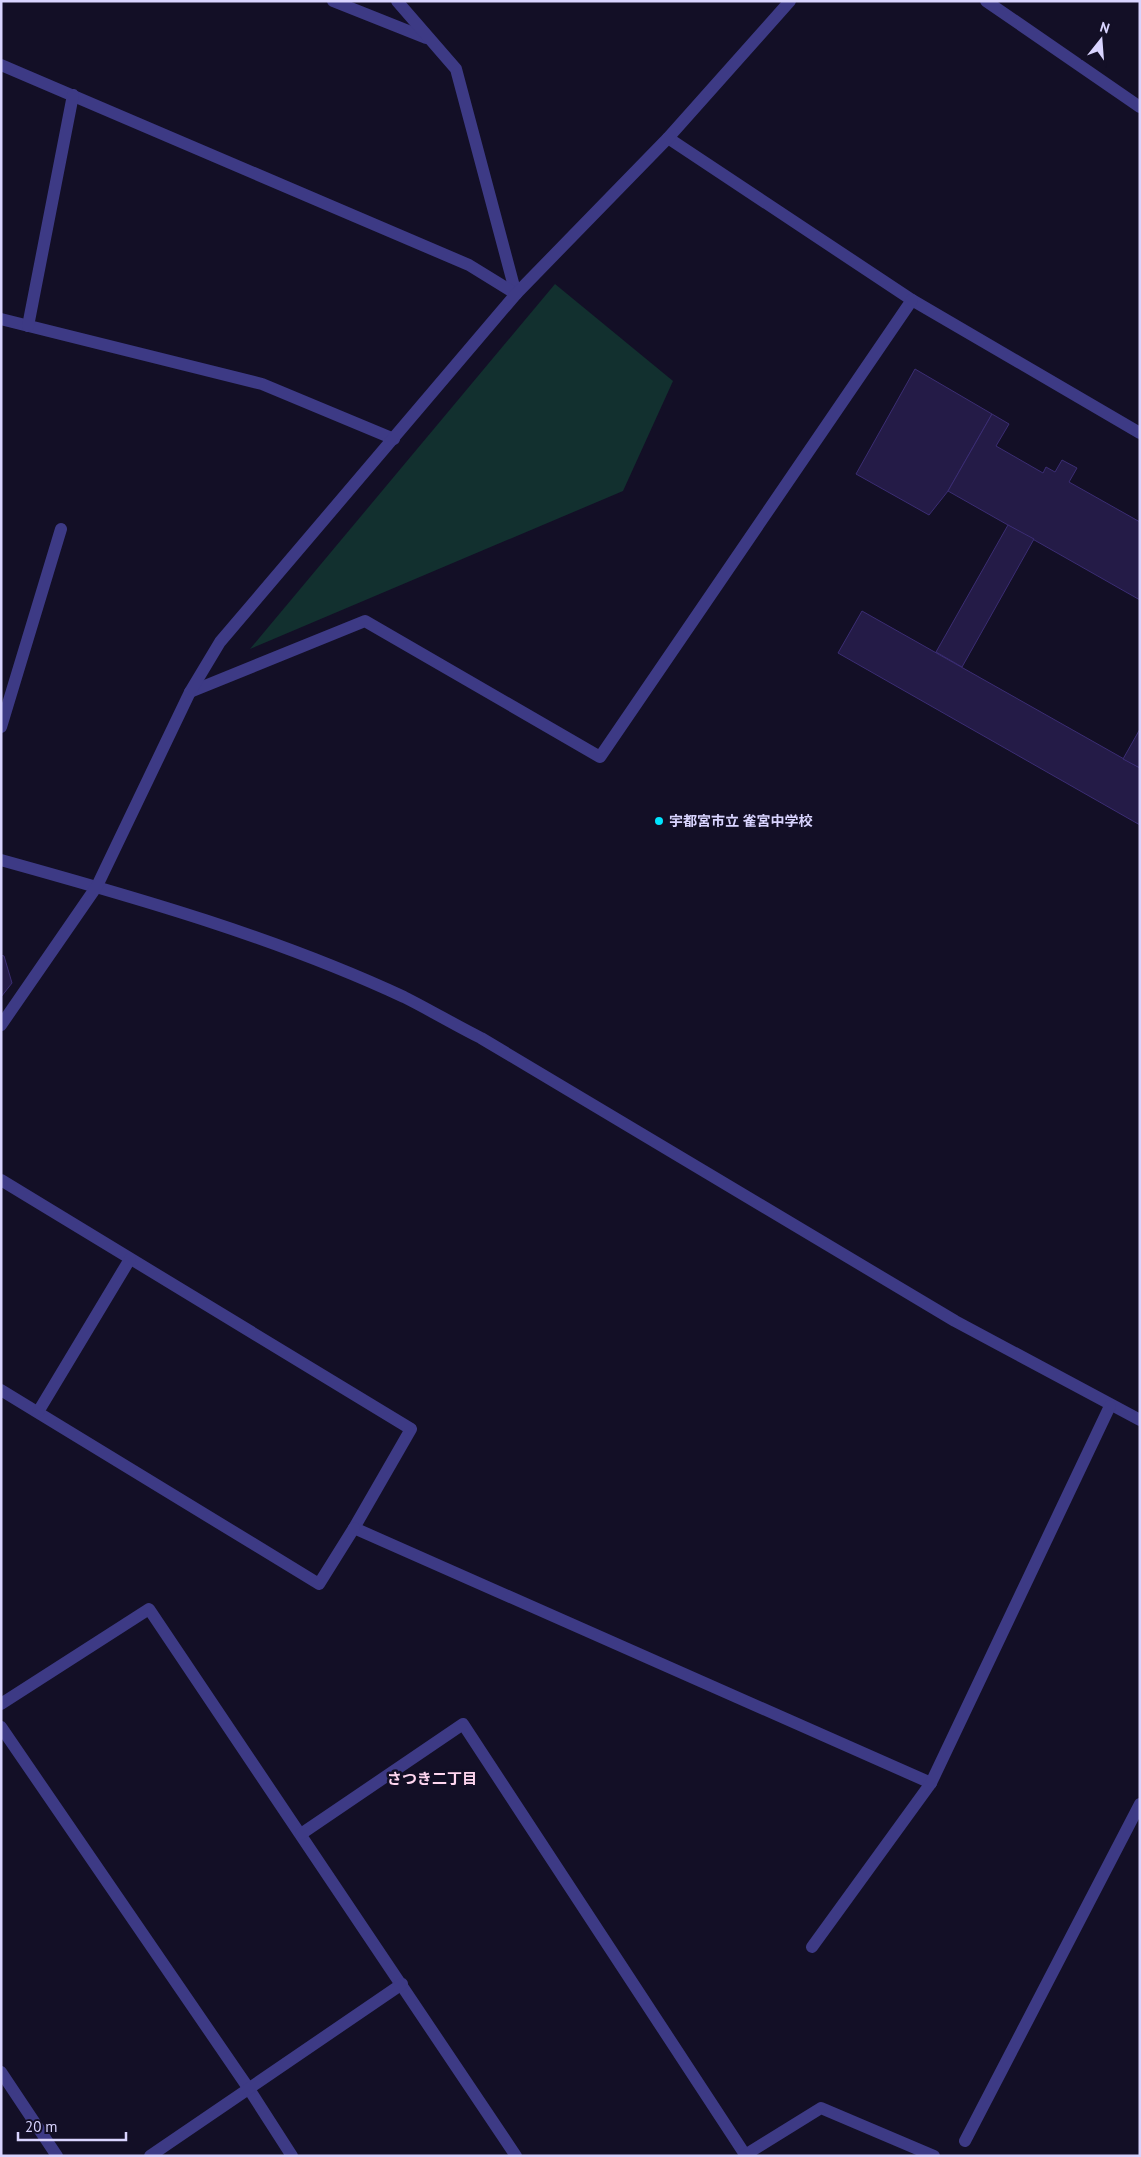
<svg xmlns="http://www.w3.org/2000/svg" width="1141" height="2157" font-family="'PT Sans','Noto Sans JP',sans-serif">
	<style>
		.green { fill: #12302f }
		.building { fill: #241b47; stroke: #3b2d73 }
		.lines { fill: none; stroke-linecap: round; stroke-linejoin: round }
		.minor { stroke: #3d3a85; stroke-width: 12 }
		.poi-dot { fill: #00e5ff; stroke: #130f26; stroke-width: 2 }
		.labels { text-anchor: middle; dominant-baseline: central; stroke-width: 5; stroke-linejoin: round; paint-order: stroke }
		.poi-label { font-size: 14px; font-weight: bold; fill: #d9d4ff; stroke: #130f26; text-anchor: start }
		.neighbourhood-label { font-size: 15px; font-weight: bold; fill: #ffd6f0; stroke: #130f26 }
	</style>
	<rect width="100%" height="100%" fill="#130f26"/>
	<polygon class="green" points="555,284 673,381 623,491 250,649"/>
	<g class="building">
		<polygon points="915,369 992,414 948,491 929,515 856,474"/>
		<polygon points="992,414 1009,424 996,446 1043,473 1046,467 1055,472 1062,460 1077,468 1069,482 1140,522 1140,600 948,491"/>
		<polygon points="1008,525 1034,539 962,667 936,652"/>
		<polygon points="862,611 1140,768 1140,825 838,653"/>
		<polygon points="1140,729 1140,768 1123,759"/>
		<polygon points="1,955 4,956 12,983 1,997"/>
	</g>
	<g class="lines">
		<g class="minor">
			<polyline points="333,1 426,38"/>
			<polyline points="397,1 456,69 516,294"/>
			<polyline points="986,1 1140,107"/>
			<polyline points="1,65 469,265 516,294"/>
			<polyline points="668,138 912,300 1140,433"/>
			<polyline points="1,319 262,384 394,439"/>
			<polyline points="28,326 73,95"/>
			<polyline points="190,692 365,621 600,757 912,300"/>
			<polyline points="1,727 61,529"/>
			<path d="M1,860C138,898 275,937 404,997C430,1010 455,1025 481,1038L955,1321L1140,1420"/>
			<polyline points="1,1025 97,886 190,692 220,642 516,294 668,138 790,1"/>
			<polyline points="1,1180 411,1429 354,1528 931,1783"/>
			<polyline points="1,1390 319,1584 354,1528"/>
			<polyline points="38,1412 130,1259"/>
			<polyline points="1,1704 149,1609 516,2156"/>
			<polyline points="1,1727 249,2089 292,2156"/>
			<polyline points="301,1834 463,1724 746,2156"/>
			<polyline points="812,1947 931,1783 1110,1406"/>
			<polyline points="1,2072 57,2156"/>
			<polyline points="965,2141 1140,1804"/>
			<polyline points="745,2155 821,2108 934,2156"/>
			<polyline points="150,2156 402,1984"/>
		</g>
	</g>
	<circle class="poi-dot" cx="659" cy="821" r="5"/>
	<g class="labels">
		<g class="poi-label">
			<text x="669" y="821">宇都宮市立 雀宮中学校</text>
		</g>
		<g class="neighbourhood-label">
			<text x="432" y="1778">さつき二丁目</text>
		</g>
	</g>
	<rect width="1141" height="2157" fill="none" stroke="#d9d4ff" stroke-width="5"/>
	<g transform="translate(1101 40) rotate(17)" stroke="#130f26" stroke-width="4" paint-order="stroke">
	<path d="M0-4L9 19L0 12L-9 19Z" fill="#d9d4ff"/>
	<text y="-8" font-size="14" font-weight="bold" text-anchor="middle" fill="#d9d4ff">N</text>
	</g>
	<path d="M18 2132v8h108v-8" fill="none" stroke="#d9d4ff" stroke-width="2.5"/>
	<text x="25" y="2132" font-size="15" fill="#d9d4ff" stroke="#130f26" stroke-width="4" paint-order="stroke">20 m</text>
</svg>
